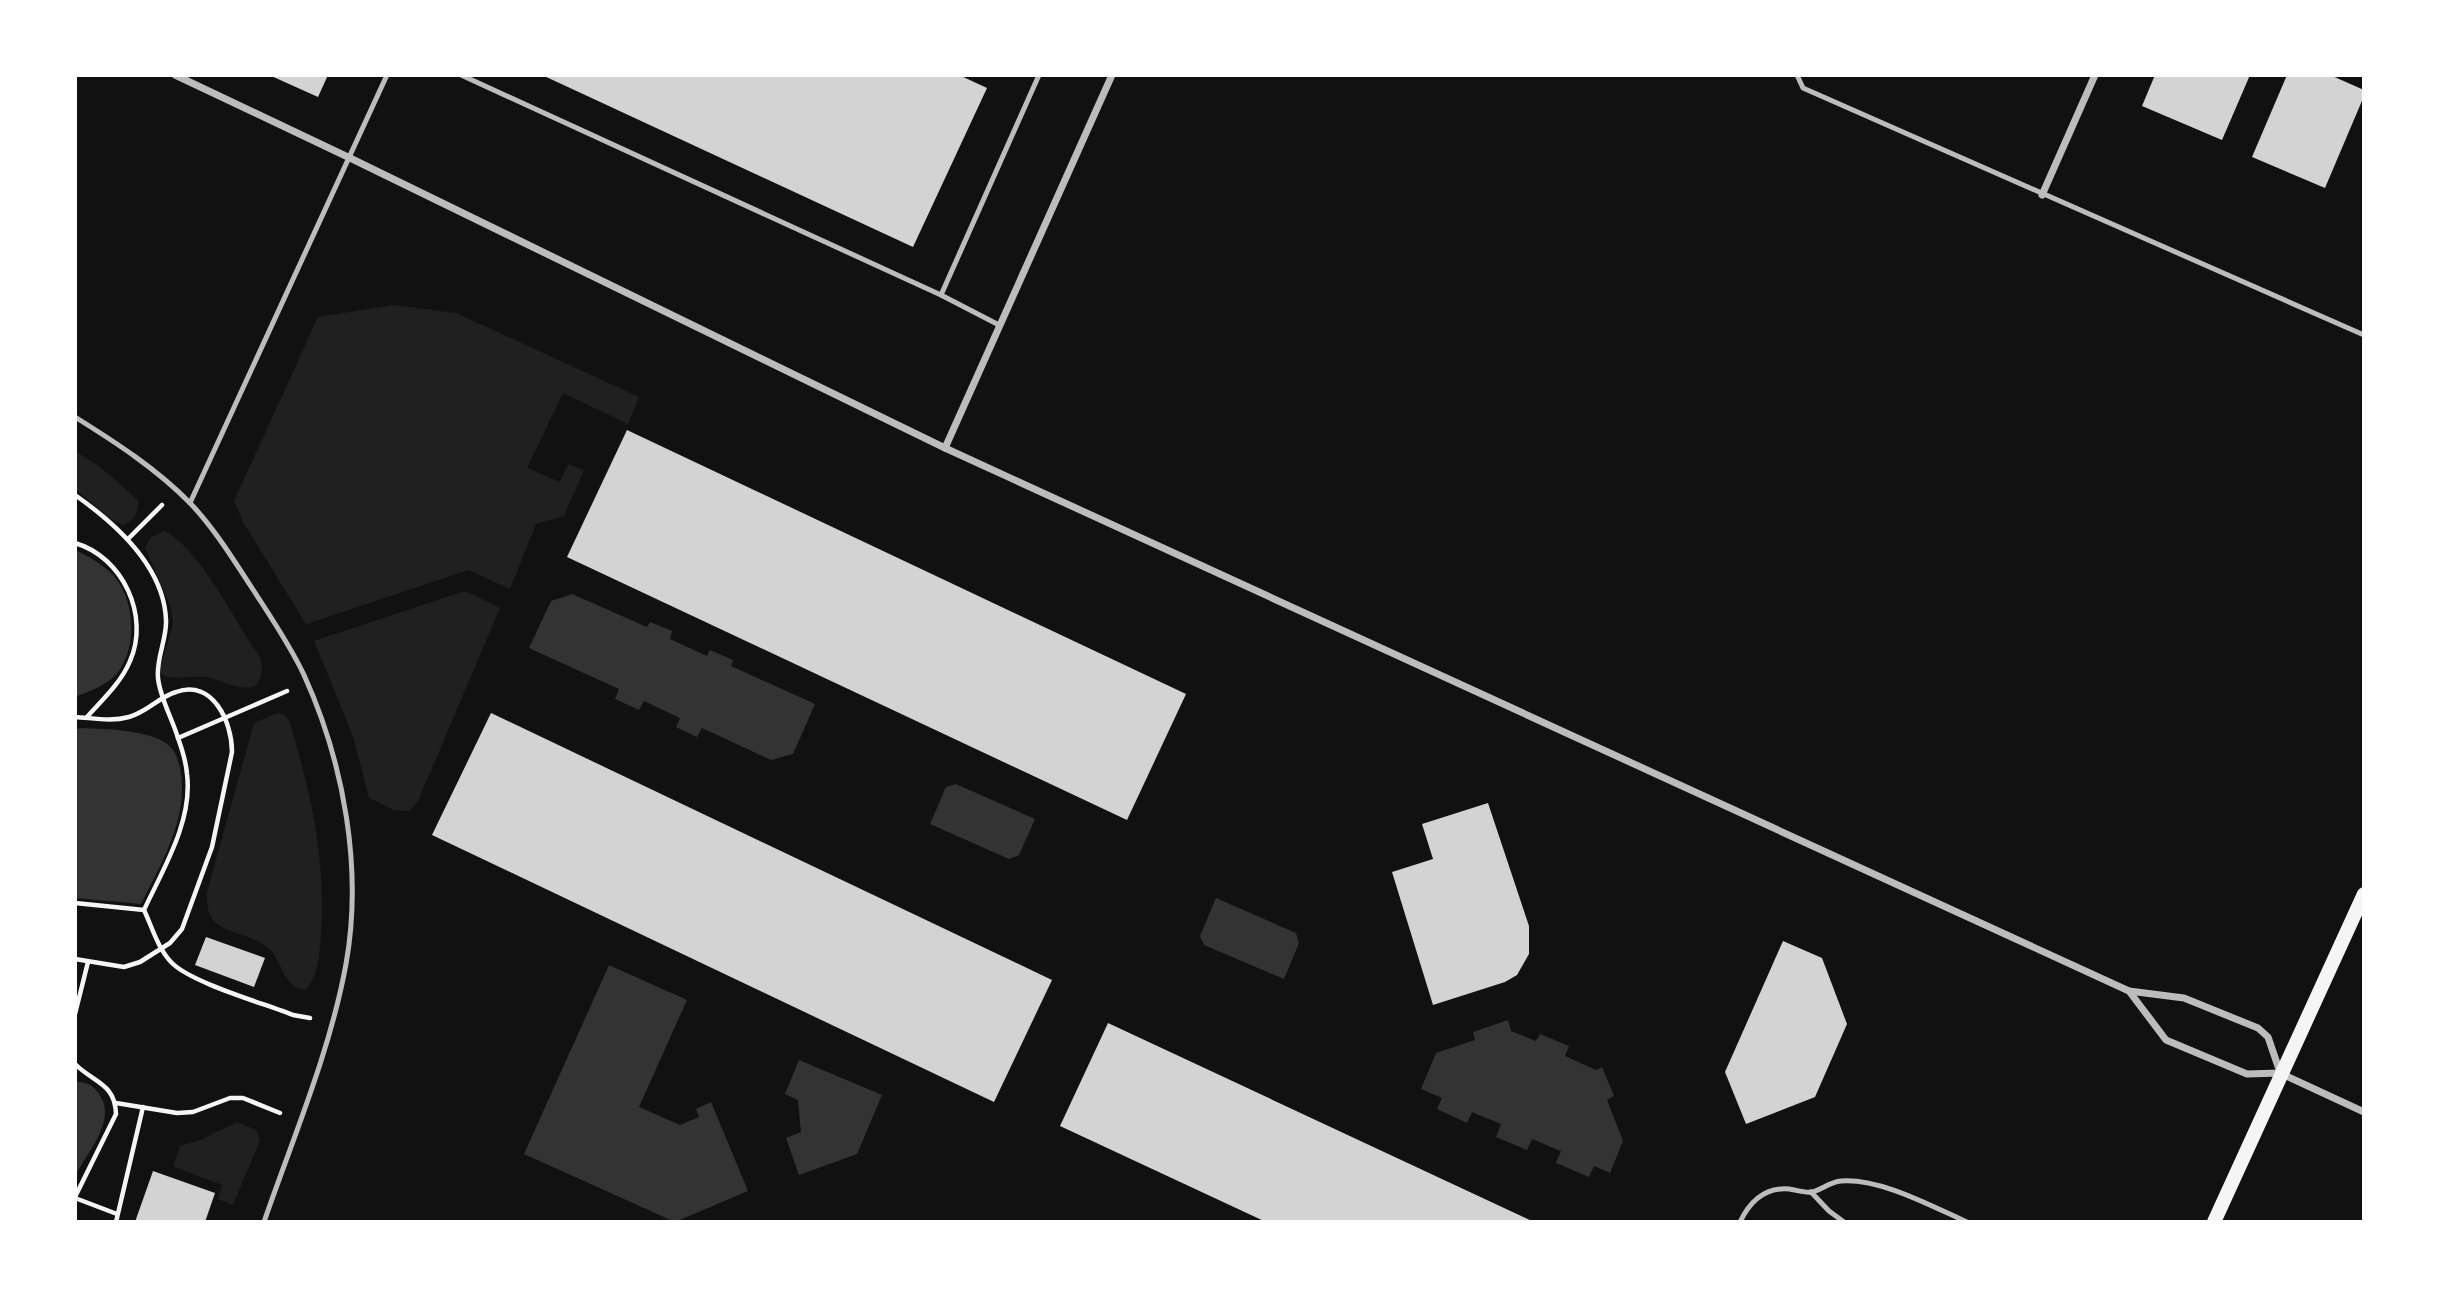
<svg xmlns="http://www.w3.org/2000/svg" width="2439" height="1297" font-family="'Exo 2',sans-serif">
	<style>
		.green { fill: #202020 }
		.water { fill: #333 }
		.building { fill: #d3d3d3 }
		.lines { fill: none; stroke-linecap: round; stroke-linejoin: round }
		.path { stroke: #f5f5f5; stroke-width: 4.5 }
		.service { stroke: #bcbcbc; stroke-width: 5 }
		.minor { stroke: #bcbcbc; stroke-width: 7 }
		.secondary { stroke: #f5f5f5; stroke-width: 14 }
	</style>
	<rect width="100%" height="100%" fill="#111"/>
	<g class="green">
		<polygon points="393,305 456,313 639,397 628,424 563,393 527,468 560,482 568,464 584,470 564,516 536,524 510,589 468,570 306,624 243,522 234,501 318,317"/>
		<path d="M75,451L100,467L138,500C138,512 135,521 123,525L111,519L75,489Z"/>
		<path d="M164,531C192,542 228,606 244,633C249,641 257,651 261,661C264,670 260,679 255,686C240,692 221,679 206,677C192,675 175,681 162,675L160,669L173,624L171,608L145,547L151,537Z"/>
		<polygon points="465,591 500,608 418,801 409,811 394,810 369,798 353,736 314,641"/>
		<path d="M277,713L283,714L289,720C311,794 326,856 321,935C319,955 319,976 305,990C280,986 284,959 266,946C239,927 204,937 207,892L254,723Z"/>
		<polygon points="237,1122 256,1130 260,1140 233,1205 218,1199 222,1185 173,1166 180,1146 200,1140"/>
	</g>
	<g class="water">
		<path d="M75,550C88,556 102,564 112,574C135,598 138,646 118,672C108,685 90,691 75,697Z"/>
		<polygon points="572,594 647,627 650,622 672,631 670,639 707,656 710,650 733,660 731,666 815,704 793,754 771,760 702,728 697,737 676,727 680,718 644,701 639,710 615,699 619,689 529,648 551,601"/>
		<path d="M83,728C106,729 149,730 167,744C175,750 177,758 180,767C190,816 162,862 141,904L75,898V729Z"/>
		<polygon points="956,784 1035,819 1019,855 1009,859 930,824 946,787"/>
		<polygon points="1216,898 1296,933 1299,943 1284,979 1204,945 1200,936"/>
		<polygon points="609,965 687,1000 639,1107 680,1125 699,1117 696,1109 711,1102 748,1191 675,1222 524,1154"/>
		<polygon points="1508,1020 1511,1031 1536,1041 1540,1034 1569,1046 1565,1056 1596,1070 1602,1067 1614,1096 1607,1100 1623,1141 1610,1173 1594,1166 1589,1177 1556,1163 1561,1151 1532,1139 1527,1150 1496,1137 1501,1124 1472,1112 1467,1123 1437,1109 1442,1098 1421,1089 1436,1053 1475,1040 1473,1032"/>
		<polygon points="799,1060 882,1095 857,1154 799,1175 786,1138 801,1132 798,1100 785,1094"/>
		<path d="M75,1082C87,1082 92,1084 99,1094C118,1119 87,1153 75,1176Z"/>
	</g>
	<g class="building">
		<polygon points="269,75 328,75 318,97"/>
		<polygon points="542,75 959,75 987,88 913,247"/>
		<polygon points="2155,75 2250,75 2222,140 2142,106"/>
		<polygon points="2287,75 2330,75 2364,90 2364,96 2325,188 2252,157"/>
		<polygon points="627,430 1186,694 1127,820 567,557"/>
		<polygon points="491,713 1052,980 994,1102 432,835"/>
		<polygon points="1488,803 1529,926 1529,954 1517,975 1505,982 1433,1005 1392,872 1433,859 1422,824"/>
		<polygon points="206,937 265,958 254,987 195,965"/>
		<polygon points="1783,941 1822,958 1847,1024 1815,1097 1746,1124 1725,1072"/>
		<polygon points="1108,1023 1534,1222 1266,1222 1060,1126"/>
		<polygon points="153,1171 215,1193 205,1222 135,1222"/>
	</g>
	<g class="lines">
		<g class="path">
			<path d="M75,495C115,523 164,567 166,620C167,639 156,658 158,678C160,698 172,718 178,738C182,749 186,762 187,774C193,821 163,869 144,910C152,927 158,949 172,963C192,983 263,1003 293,1015L310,1018"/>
			<polyline points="128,539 162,505"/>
			<path d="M75,543C123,557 150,616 130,661C121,683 102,700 87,717"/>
			<path d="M75,717C93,718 111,722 129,717C147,712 159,697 176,692C213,679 232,722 232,752L212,847L182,929L170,943L140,962L124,967L75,959"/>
			<polyline points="178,738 287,691"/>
			<polyline points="75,903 144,910"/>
			<polyline points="75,1014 88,962"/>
			<path d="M75,1064C94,1083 115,1083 116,1114L75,1197"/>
			<polyline points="116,1103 177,1113 193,1112 230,1098 243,1098 280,1113"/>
			<polyline points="75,1198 117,1214"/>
			<polyline points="116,1222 143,1107"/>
		</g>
		<g class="service">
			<polyline points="461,75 941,295 999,325"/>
			<polyline points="1797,75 1803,88 2364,335"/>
			<polyline points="941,295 1039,75"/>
			<path d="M75,417C115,442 157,469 190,503C214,528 233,559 252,588C270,616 290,645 304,675C344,763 363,869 346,964C330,1052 293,1138 264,1222"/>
			<polyline points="190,503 387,75"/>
			<polyline points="1811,1192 1829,1211 1844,1222"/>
			<path d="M1740,1222C1750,1201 1765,1187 1789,1189C1796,1190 1805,1193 1811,1192C1820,1191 1829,1182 1841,1181C1880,1178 1931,1206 1967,1222"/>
		</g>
		<g class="minor">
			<polyline points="175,75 350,158 945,448 2129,991 2184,998 2258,1028 2268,1037 2280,1072"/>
			<polyline points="2042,195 2095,75"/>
			<polyline points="945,448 1112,75"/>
			<polyline points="2129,991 2166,1040 2247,1074 2280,1073 2364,1112"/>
		</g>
		<polyline class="secondary" points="2214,1222 2364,894"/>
	</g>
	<rect width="2439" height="1297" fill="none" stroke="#ffffff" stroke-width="154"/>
</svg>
